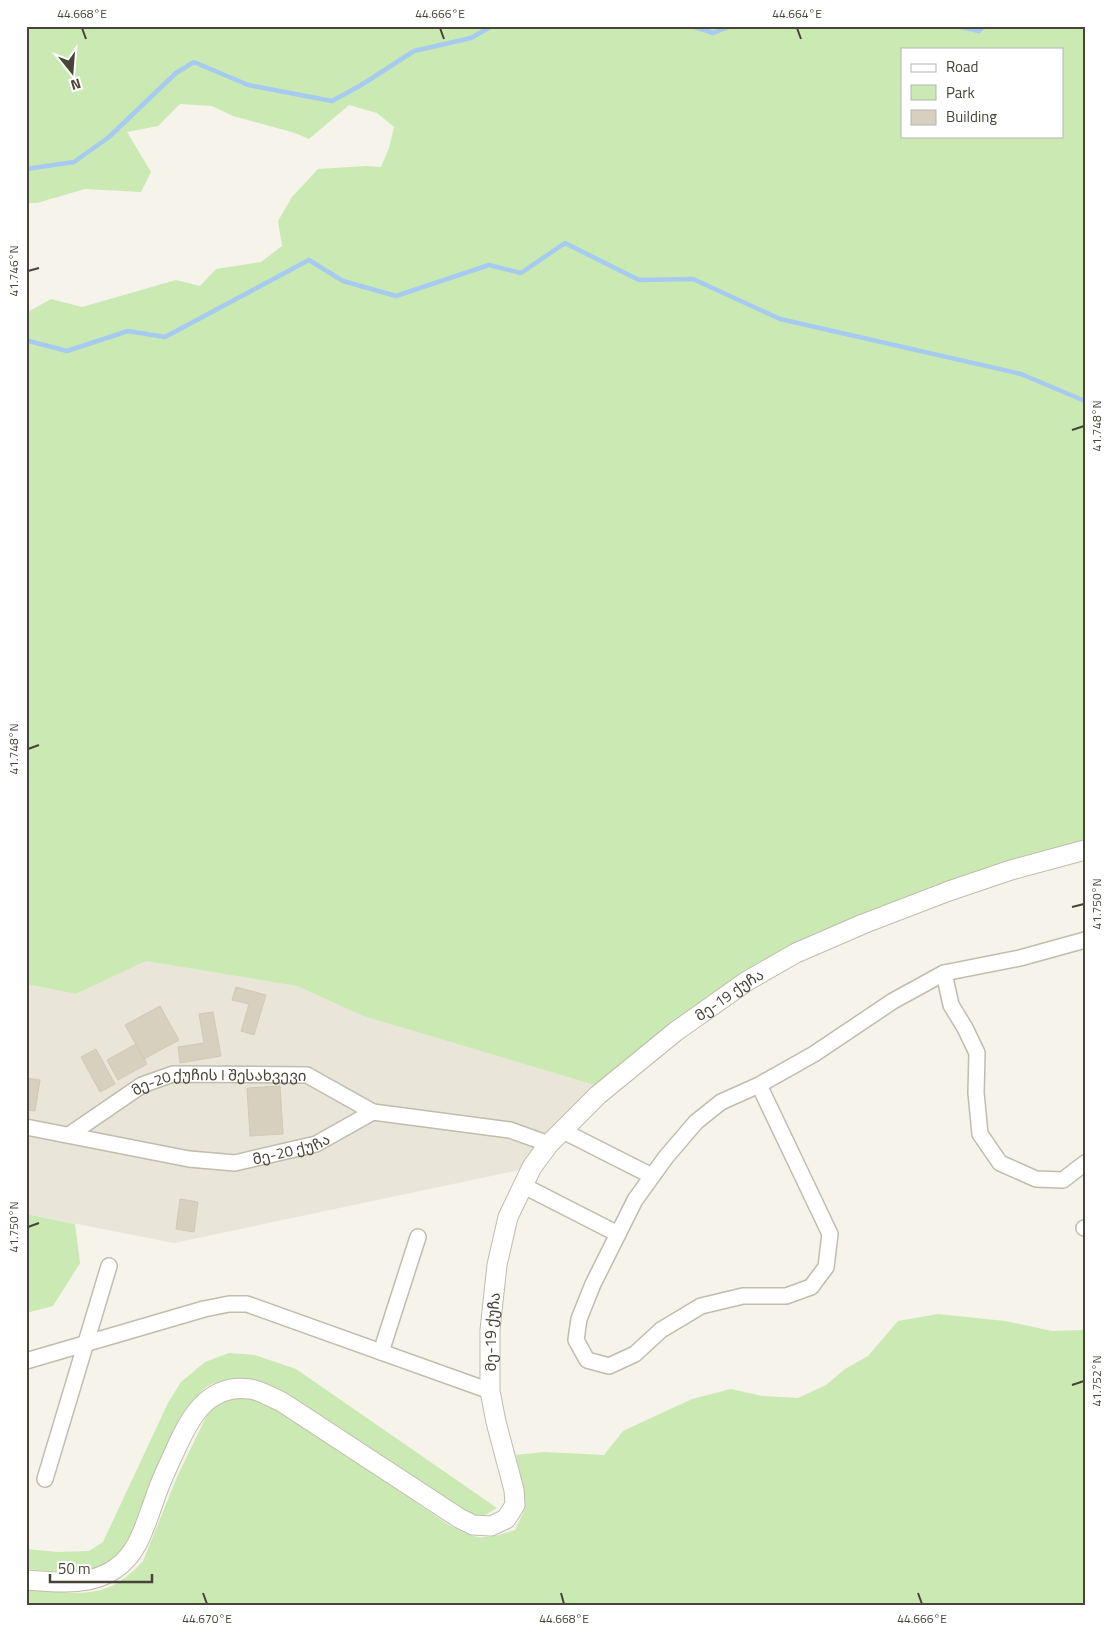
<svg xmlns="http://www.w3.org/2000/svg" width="1111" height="1632" font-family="'Titillium Web','Noto Sans Georgian',sans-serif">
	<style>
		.residential { fill: #e9e5d8 }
		.green { fill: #cae9b3; fill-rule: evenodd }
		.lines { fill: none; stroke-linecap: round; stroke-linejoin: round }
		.stream { stroke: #a7caf1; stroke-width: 4.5 }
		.building { fill: #d7d0bf; stroke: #d1c9b2 }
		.minor-casing { stroke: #c1bcac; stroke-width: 18 }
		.tertiary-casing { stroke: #c1bcac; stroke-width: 21 }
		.minor { stroke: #fff; stroke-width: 15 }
		.tertiary { stroke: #fff; stroke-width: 19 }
		.ticks { fill: none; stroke: #494438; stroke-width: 2 }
		.labels { text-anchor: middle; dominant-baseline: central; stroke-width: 4.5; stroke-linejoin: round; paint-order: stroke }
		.street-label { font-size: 15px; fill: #494438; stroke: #fff }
		.neatline { fill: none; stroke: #494438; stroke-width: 2 }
		.ticks-label { font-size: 12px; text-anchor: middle; fill: #494438 }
	</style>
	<rect width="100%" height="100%" fill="#f5f3ea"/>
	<polygon class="residential" points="146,961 297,986 363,1016 598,1086 538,1148 520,1170 174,1243 26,1214 26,984 76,994"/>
	<g class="green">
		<path d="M26,26H1085V842L860,918L784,948L691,1011L598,1086L363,1016L297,986L146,961L76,994L26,984V313L51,299L82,307L176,280L200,286L216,269L261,262L282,246L278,221L292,197L318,169L366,166L381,167L389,148L394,127L377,113L349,105L309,139L295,133L233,116L212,106L180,104L158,126L127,132L151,172L141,192L85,189L37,203H26ZM902,49H1062V136H902Z"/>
		<polygon points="26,1214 75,1224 80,1263 53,1306 26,1313"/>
		<path d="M938,1314L1005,1321L1052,1331L1082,1330L1085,1328V1606H26V1588C76,1593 106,1603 143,1561L177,1477L209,1411L232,1397H246L272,1404L449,1525C478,1541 484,1540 515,1530L525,1509L516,1455L544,1452L604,1455L623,1431L692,1399L731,1389L762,1396L798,1398L826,1385L845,1369L868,1356L898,1321Z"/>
		<path d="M229,1353L255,1355L296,1369L497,1508L482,1517L465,1516L263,1383C244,1379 222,1376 205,1388C199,1392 194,1400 189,1406L129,1542C125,1548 120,1556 115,1561C94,1576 50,1571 26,1569V1549L57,1552L89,1551L103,1542L168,1403L181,1382L205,1362Z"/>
	</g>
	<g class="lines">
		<g class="stream">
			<polyline points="692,26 713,33 731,26"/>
			<polyline points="957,26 979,31 984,26"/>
			<polyline points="26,169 74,162 109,137 176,73 194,62 248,85 332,101 363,84 414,51 471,38 492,26"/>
			<polyline points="26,342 29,341 67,351 128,331 165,337 309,260 343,281 396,296 489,265 521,273 565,243 639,280 693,279 780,319 1021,374 1085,401"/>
		</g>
	</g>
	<g class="building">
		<polygon points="236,987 266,995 254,1035 241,1031 249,1004 232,1000"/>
		<polygon points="160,1006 179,1040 144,1059 125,1025"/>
		<polygon points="213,1012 221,1056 180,1063 178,1047 204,1043 199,1014"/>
		<polygon points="136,1044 147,1064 118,1080 107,1060"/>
		<polygon points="96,1049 115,1084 100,1092 81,1057"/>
		<polygon points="26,1078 40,1080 35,1111 26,1110"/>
		<polygon points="280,1086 283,1134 250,1136 247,1088"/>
		<polygon points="180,1199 198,1202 194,1232 176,1229"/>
	</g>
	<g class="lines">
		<g class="minor-casing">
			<g id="minor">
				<polyline points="944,973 951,1005 965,1028 977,1053 976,1093 980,1134 1000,1163 1036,1179 1063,1180 1085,1163"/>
				<polyline points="759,1085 830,1234 826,1267 811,1287 786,1296 743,1296 701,1306 661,1330 635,1354 609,1366 587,1360 576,1340 579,1319 593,1284 635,1200 666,1157 696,1122 721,1102 759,1085 814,1054 893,1001 944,973 1020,958 1085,940"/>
				<path id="s1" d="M26,1127L189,1159L235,1163L316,1144L373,1112L510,1130L549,1144"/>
				<polyline points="563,1131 652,1176"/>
				<path id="s2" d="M69,1135L142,1085L173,1074L307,1075L373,1112"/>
				<polyline points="522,1185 618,1234"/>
				<polyline points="1084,1228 1085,1228"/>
				<polyline points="381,1352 418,1237"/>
				<polyline points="26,1361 204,1309 229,1304 247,1304 490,1391"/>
				<polyline points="45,1479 109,1266"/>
			</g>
		</g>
		<g class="tertiary-casing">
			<g id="tertiary">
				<path id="s3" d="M26,1580C56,1582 89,1587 115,1569C138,1554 145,1525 154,1501C159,1485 166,1470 173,1455C188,1421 206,1383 250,1389C260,1390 272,1398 282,1402L459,1518L473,1525L491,1526L506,1519L515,1505L514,1490L496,1422L490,1391V1330L497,1265L508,1217L532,1167L549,1144L598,1095L675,1032L747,981L796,953L863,924L949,891L1011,870L1085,850"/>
			</g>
		</g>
		<use href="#minor" class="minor"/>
		<use href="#tertiary" class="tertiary"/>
	</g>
	<path class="ticks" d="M82,28L86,39M440,28L444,39M797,28L801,39M28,271L39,268M1072,430L1084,426M28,749L39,745M1072,907L1084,904M28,1227L39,1223M1072,1385L1084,1381M203,1593L207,1604M561,1593L564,1604M918,1593L922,1604"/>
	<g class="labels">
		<g class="street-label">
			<text stroke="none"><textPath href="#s3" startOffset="1256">მე-19 ქუჩა</textPath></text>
			<text stroke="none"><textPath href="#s2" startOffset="166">მე-20 ქუჩის I შესახვევი</textPath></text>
			<text stroke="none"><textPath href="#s1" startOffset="270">მე-20 ქუჩა</textPath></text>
			<text stroke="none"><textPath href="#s3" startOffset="821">მე-19 ქუჩა</textPath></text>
		</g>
	</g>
	<rect width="1111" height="1632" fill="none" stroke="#ffffff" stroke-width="55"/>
	<rect x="901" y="48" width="162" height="90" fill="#ffffff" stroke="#b6b4af"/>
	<rect x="911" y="64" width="25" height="8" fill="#ffffff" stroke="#b6b4af"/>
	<text x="946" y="72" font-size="15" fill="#494438">Road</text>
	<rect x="911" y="85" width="25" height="15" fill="#cae9b3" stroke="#b6b4af"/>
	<text x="946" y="98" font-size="15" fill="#494438">Park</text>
	<rect x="911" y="110" width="25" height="15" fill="#d7d0bf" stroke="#b6b4af"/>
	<text x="946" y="122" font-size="15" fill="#494438">Building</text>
	<g transform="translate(72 72) rotate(163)" stroke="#ffffff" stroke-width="4" paint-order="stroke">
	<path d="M0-4L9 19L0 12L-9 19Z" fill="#494438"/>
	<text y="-8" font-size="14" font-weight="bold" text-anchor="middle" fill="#494438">N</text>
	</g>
	<path d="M50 1574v8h102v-8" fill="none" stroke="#494438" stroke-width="2.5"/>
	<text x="58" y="1574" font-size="15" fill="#494438" stroke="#ffffff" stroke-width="4" paint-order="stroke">50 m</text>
	<rect x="28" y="28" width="1056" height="1576" class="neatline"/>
	<g class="ticks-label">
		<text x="82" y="18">44.668°E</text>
		<text x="440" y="18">44.666°E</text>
		<text x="797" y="18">44.664°E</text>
		<text transform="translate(14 271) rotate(-90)" y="4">41.746°N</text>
		<text transform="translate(1097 426) rotate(-90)" y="4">41.748°N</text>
		<text transform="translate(14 749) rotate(-90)" y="4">41.748°N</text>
		<text transform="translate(1097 904) rotate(-90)" y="4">41.750°N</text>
		<text transform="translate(14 1227) rotate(-90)" y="4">41.750°N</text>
		<text transform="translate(1097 1381) rotate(-90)" y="4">41.752°N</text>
		<text x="207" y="1623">44.670°E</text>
		<text x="564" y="1623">44.668°E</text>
		<text x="922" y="1623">44.666°E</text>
	</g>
</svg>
